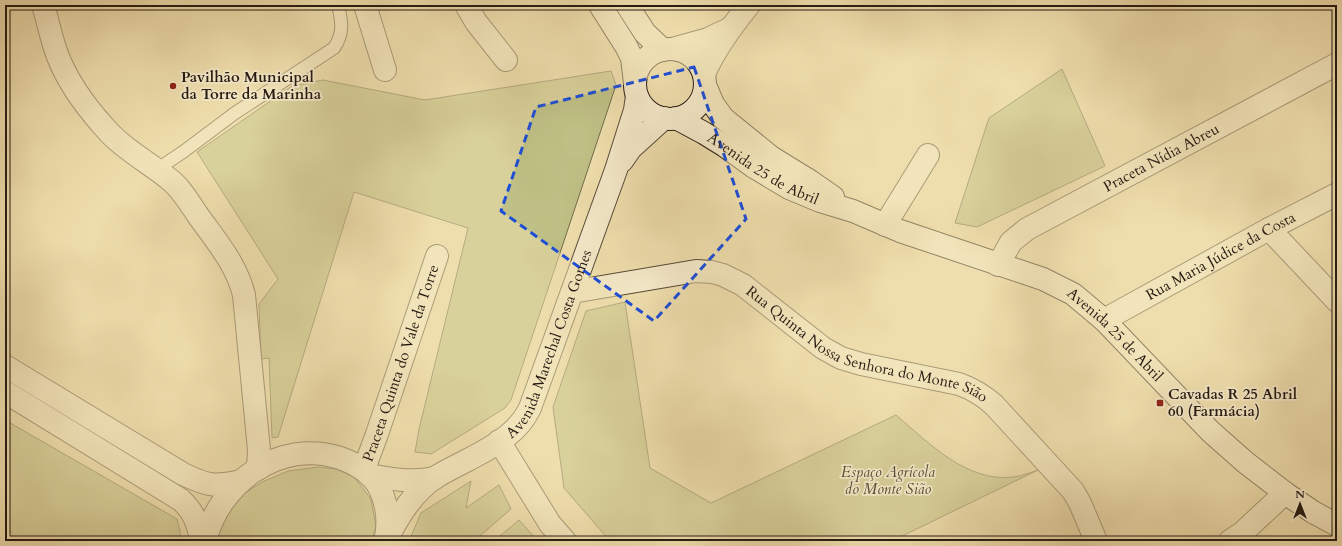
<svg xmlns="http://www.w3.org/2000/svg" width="1342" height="546" font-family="Cardo,serif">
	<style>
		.green { fill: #bfc085; stroke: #726d4c }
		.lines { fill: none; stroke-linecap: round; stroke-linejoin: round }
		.lane-casing { stroke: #584b39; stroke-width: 14 }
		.street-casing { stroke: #584b39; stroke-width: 24 }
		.secondary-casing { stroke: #251a12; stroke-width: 24 }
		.lane { stroke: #f5eaca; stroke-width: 12 }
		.street { stroke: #f5eaca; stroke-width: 22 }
		.secondary { stroke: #f5eaca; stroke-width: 22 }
		.marked { fill: none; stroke: #1d4ed8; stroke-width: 3; stroke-dasharray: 8 5; stroke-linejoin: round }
		.poi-dot { fill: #8f2418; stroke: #f5eaca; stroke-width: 1.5 }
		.labels { text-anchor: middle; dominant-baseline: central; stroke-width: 3.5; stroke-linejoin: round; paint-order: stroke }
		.poi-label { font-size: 15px; font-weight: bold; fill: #251a12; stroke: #f5eaca; text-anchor: start }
		.street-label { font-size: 15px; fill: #251a12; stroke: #f5eaca }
		.park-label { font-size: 15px; font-style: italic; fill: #534c34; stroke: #f5eaca }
	</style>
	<rect width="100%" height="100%" fill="#efdead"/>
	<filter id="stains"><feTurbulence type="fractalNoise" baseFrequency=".005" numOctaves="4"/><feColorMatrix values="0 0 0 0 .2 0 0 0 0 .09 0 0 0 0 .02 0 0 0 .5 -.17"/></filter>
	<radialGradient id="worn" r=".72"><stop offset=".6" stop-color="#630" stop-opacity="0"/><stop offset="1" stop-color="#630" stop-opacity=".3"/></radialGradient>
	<g class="green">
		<polygon points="1062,69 1105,166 977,227 955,223 989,118"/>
		<polygon points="611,71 616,85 511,400 505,408 431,454 415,452 419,429 468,228 354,192 278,437 272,438 269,358 261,359 259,304 278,279 197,152 292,86 323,80 425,100"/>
		<path d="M625,302L650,468L711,503L896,415C929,443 967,483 1014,477C1022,476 1031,472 1038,470L892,541H610L564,488L553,407L586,311Z"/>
		<polygon points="5,420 177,519 180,531 180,541 13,541 12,533 5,526"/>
		<polygon points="319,467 336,469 354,477 371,499 376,527 371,541 217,541 218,529 239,497 262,482 288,471"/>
		<polygon points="471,481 466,508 499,485 511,509 474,541 462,541 460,539 459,541 409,541 421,513"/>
		<polygon points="519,520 538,541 494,541"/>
	</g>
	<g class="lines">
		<g class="lane-casing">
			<path id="lane" d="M156,170L183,152L235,113L334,48C344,33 342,22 338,5"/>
		</g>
		<g class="street-casing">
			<g id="street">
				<path d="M43,5C48,21 51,38 57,54C67,81 86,107 105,128C123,149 148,162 169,179C180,187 189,202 197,214C216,241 236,263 244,295L259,450L258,469"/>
				<polyline points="365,5 385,70"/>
				<polyline points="466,5 476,22 506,60"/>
				<polyline points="672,49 708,39 731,28"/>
				<path d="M704,74C715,49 731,27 749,5"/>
				<polyline points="622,161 631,148 664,118"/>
				<polyline points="885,225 928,155"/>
				<polyline points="1269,229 1337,301"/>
				<path id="s1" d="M998,265L1011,242L1027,229L1337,64"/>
				<path id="s2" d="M572,292L696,271L712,272L723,275L743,285L823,348L841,358L861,364L959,384C973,389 983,395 994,405L1073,491L1080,503L1096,541"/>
				<path id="s3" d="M1104,320L1269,229L1337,194"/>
				<path d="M5,366L183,474C208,486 214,487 241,481"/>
				<path d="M5,392L181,500C195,513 197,523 202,541"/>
				<polyline points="499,441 550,524 565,541"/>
				<path id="s4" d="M364,469L377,434L437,256"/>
				<path d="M369,475C391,479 412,483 435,478"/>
				<path d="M205,541C219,483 280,438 340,458C357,464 372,473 380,489C387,504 389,521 386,537"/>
				<path id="s5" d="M386,541C398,517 413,492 436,477C464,460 502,447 522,421C525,417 528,412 530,408L616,170L635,110L637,96"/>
				<polyline points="1230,541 1242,533 1285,493"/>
			</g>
		</g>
		<g class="secondary-casing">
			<g id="secondary">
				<polyline points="600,5 626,46 632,58 635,83"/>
				<polyline points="627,5 645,33 663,50"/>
				<circle cx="670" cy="84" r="35"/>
				<polyline points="705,85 713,104 723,118 771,157 810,181 833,197"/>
				<path id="s6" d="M676,118L704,133L725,146L754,167L789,188L820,201L853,211L900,231L1043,279L1073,294L1104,320L1210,431L1245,462L1285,493L1313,512L1337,525"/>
			</g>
		</g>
		<use href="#lane" class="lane"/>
		<use href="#street" class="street"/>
		<use href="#secondary" class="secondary"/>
	</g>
	<path d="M0 0H1342V546H0ZM694,67L746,219L654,321L501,211L536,107Z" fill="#efdead" fill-opacity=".55" fill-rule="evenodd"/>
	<path class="marked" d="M694,67L746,219L654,321L501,211L536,107Z"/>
	<g class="poi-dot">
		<circle cx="173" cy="86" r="4"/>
		<rect x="1156" y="399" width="8" height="8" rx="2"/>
	</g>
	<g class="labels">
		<g class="poi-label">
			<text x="181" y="77">Pavilhão Municipal<tspan x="181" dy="17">da Torre da Marinha</tspan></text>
			<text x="1168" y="394">Cavadas R 25 Abril<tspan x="1168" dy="17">60 (Farmácia)</tspan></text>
		</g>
		<g class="street-label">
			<text stroke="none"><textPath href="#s1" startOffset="199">Praceta Nídia Abreu</textPath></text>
			<text stroke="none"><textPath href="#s6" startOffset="101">Avenida 25 de Abril</textPath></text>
			<text stroke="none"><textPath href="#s3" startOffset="133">Rua Maria Júdice da Costa</textPath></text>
			<text stroke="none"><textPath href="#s6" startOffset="495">Avenida 25 de Abril</textPath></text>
			<text stroke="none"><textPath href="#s5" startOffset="267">Avenida Marechal Costa Gomes</textPath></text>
			<text stroke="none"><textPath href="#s2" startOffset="316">Rua Quinta Nossa Senhora do Monte Sião</textPath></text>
			<text stroke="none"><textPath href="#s4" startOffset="112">Praceta Quinta do Vale da Torre</textPath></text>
		</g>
		<g class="park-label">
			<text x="888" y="472">Espaço Agrícola<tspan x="888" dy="17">do Monte Sião</tspan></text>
		</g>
	</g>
	<rect width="1342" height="546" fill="none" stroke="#efdead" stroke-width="20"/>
	<rect x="6" y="6" width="1330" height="534" fill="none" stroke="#251a12" stroke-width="2"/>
	<rect x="10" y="10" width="1322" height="526" fill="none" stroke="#251a12"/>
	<g transform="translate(1300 504)" stroke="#f5eaca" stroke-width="3" paint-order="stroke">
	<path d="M0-3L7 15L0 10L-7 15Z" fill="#251a12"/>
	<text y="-6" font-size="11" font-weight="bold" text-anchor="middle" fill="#251a12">N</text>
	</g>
	<rect width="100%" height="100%" filter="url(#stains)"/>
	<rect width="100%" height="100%" fill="url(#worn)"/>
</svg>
